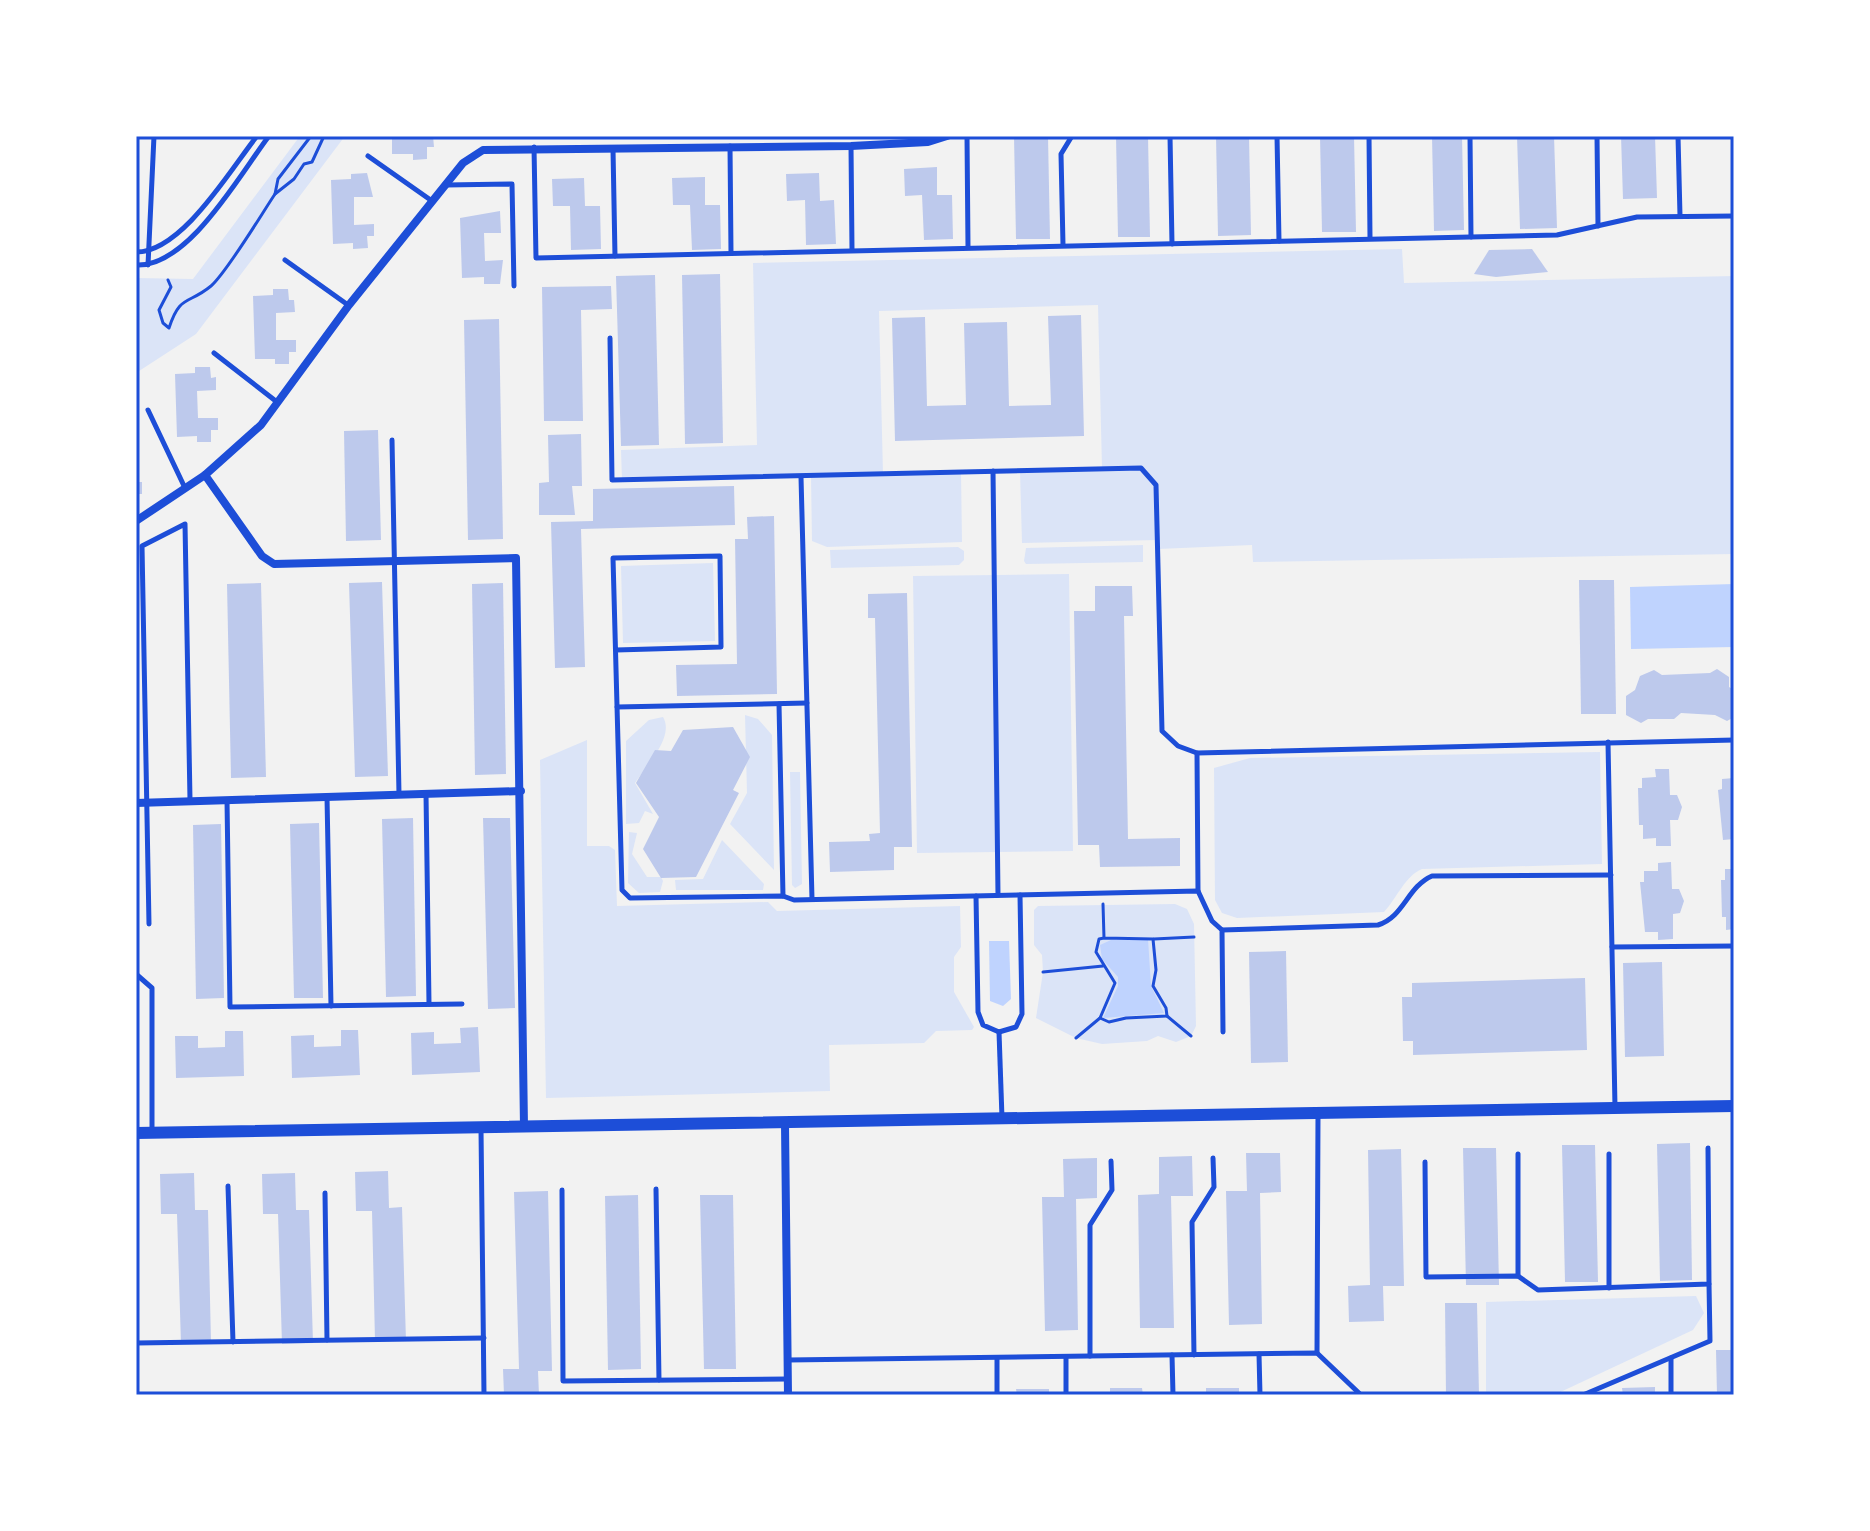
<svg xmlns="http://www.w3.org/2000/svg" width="1870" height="1531" font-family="'PT Serif',serif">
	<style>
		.green { fill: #dbe4f7 }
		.water { fill: #bfd3fe }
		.building { fill: #bdc9ec }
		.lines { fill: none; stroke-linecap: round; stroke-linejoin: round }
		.path { stroke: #1d4ed8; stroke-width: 3 }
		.service { stroke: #1d4ed8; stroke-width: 5 }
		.minor { stroke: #1d4ed8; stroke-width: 8 }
		.tertiary { stroke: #1d4ed8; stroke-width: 12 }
		.neatline { fill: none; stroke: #1d4ed8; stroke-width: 3 }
	</style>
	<rect width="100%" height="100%" fill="#f2f2f2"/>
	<g class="green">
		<polygon points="300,136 345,136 196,334 136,373 136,278 193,279"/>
		<polygon points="1402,249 1404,283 1734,276 1734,554 1253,562 1252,545 1158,549 1157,540 1022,543 1020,471 1102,468 1098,305 879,311 883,474 961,472 962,542 827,547 812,541 811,476 622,480 621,450 757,445 753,263"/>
		<polygon points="1143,545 1143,562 1026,564 1024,561 1026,548"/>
		<polygon points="958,547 964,551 964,560 959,565 831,568 830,550"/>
		<polygon points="713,563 715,641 623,643 621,566"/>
		<polygon points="1069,574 1073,851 917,853 913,576"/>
		<polygon points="745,715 758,719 772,735 774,870 730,824 747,793"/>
		<path d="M663,717C675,737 646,766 635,783L653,814L645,811L639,823L626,824V741L649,720Z"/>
		<polygon points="587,740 587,846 609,846 615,850 617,906 768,902 777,911 960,906 961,947 954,957 954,992 974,1027 972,1030 936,1031 924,1043 829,1045 830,1091 546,1098 540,760"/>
		<path d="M1600,752L1602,864L1422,869C1405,876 1397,898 1384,912L1237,918L1222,913L1215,900L1214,768L1250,758Z"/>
		<polygon points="790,772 800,772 802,884 795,888 792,885"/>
		<polygon points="629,832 637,833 632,854 647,877 661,877 663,881 660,892 639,893 628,883"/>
		<polygon points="722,840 764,884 763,890 676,890 675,880 703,879"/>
		<polygon points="1175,904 1187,909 1194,924 1196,1026 1191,1036 1176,1042 1158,1036 1147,1041 1102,1044 1076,1038 1036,1018 1043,972 1042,955 1034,945 1034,910 1038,906"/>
		<polygon points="1696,1296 1704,1313 1693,1330 1554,1395 1486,1395 1486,1302"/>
	</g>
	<g class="water">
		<polygon points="1734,584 1734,647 1631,649 1630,587"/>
		<polygon points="1148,939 1151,986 1164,1013 1103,1018 1118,986 1118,977 1102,959 1100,945 1111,940"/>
		<polygon points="989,941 1009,941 1011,999 1003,1006 990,1001"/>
	</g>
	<g class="building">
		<polygon points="392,136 433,136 434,147 427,147 427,159 413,160 413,154 392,154"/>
		<polygon points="1014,136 1048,136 1050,239 1016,239"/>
		<polygon points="1116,136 1148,136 1150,237 1118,237"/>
		<polygon points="1216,136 1249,136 1251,235 1218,236"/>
		<polygon points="1320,136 1354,136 1356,232 1322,232"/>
		<polygon points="1432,136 1462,136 1464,230 1434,231"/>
		<polygon points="1517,136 1554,136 1557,228 1520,229"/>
		<polygon points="1621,136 1655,136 1657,198 1623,199"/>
		<polygon points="937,167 937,195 952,195 953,239 924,240 922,195 905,196 904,169"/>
		<polygon points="367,173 373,197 354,197 354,225 374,224 374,236 367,236 368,248 353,249 353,243 333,244 331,180 351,179 351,174"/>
		<polygon points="819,173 820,201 834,200 836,244 806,245 805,200 787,201 786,174"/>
		<polygon points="705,177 705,205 720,205 721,249 692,250 690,205 673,205 672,178"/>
		<polygon points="584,178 585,206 600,206 601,249 571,250 570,206 553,206 552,179"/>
		<polygon points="500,211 501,233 484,233 485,261 503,260 500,284 484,284 484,277 462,278 460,218"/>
		<polygon points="1532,249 1548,272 1496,277 1474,274 1489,250"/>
		<polygon points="720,274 723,443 685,444 682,275"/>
		<polygon points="655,275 659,445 621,446 616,276"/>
		<polygon points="611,286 612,309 581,310 583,421 544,421 542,287"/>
		<polygon points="273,289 288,289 289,300 294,300 295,312 276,313 276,340 296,340 296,352 289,352 289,364 275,364 275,359 255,359 253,296 273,295"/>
		<polygon points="1081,315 1084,436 895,441 892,318 925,317 927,406 966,405 964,323 1007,322 1009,406 1051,405 1048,316"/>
		<polygon points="499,319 503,539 468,540 464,320"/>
		<polygon points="195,367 210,367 211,378 216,377 216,390 197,391 198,418 218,418 218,430 211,430 211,442 197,442 197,436 177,437 175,374 195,373"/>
		<polygon points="378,430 381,540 346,541 344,431"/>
		<polygon points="581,434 582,486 572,486 575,515 539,515 539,483 549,482 548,435"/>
		<rect x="136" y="482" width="6" height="12"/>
		<polygon points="734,486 735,525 581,529 585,667 555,668 551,522 593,521 593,489"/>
		<polygon points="774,516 777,694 677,696 676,665 737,664 735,539 748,539 747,517"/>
		<polygon points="1579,580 1614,580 1616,714 1581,714"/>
		<polygon points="382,582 388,776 355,777 349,583"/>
		<polygon points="261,583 266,777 231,778 227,584"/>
		<polygon points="503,583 506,774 475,775 472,584"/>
		<polygon points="1095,586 1132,586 1133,616 1124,616 1128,839 1180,838 1180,866 1100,867 1099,845 1078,845 1074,611 1095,611"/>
		<polygon points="907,593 912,847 894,847 894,870 830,872 829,842 870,841 869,834 880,833 875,618 868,618 868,594"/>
		<polygon points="1717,669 1729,677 1729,687 1734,690 1734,717 1727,721 1715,715 1681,713 1674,719 1648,719 1641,723 1626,715 1626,696 1635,690 1640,676 1654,670 1662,675 1710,673"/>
		<polygon points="733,727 750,757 733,790 739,793 696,877 661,878 643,849 659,817 636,783 655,750 671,751 683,730"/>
		<polygon points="1655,769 1669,769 1670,795 1677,795 1682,807 1678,820 1670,820 1671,846 1656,846 1656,838 1643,839 1643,825 1639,825 1638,788 1642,788 1642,778 1656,777"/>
		<polygon points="1734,778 1734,839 1723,840 1718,790 1722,789 1722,779"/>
		<polygon points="413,818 416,996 386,997 382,819"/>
		<polygon points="483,818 510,818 515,1008 488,1009"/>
		<polygon points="319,823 323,998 294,998 290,824"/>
		<polygon points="221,824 224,998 196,999 193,825"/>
		<polygon points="1671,862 1672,889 1679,889 1684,901 1680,913 1673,914 1673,939 1658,940 1658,932 1645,932 1640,882 1644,882 1644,871 1658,871 1658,863"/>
		<polygon points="1725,869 1734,869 1734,929 1726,930 1726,917 1722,917 1721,880 1725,880"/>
		<polygon points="1286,951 1288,1062 1251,1063 1249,952"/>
		<polygon points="1662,962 1664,1056 1625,1057 1623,963"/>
		<polygon points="1585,978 1587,1050 1413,1055 1413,1041 1403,1041 1402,997 1412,997 1412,983"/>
		<polygon points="478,1027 480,1072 412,1075 411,1033 434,1032 434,1044 461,1043 460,1028"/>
		<polygon points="341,1030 358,1030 360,1075 292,1078 291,1036 314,1035 314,1047 341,1046"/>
		<polygon points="225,1031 243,1031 244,1076 176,1078 175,1036 198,1036 198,1048 225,1047"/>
		<polygon points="1690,1143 1692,1280 1660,1281 1657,1144"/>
		<polygon points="1562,1145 1595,1145 1598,1282 1565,1282"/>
		<polygon points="1463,1148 1496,1148 1499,1285 1466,1285"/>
		<polygon points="1401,1149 1404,1286 1383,1286 1384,1321 1349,1322 1348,1286 1370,1285 1368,1150"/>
		<polygon points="1246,1153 1280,1153 1281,1192 1260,1193 1262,1324 1229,1325 1226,1191 1247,1191"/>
		<polygon points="1192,1156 1193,1196 1171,1196 1174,1328 1140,1328 1138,1195 1159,1194 1159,1157"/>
		<polygon points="1097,1158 1097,1198 1076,1199 1078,1330 1045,1331 1042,1197 1064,1197 1063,1159"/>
		<polygon points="388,1171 389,1208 402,1207 406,1341 375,1341 372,1211 356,1211 355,1172"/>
		<polygon points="194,1173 195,1210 208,1210 211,1343 181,1344 177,1214 161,1214 160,1174"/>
		<polygon points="295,1173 296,1210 309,1210 313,1343 282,1344 278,1214 263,1214 262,1174"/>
		<polygon points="548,1191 552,1371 538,1371 539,1395 504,1395 503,1369 519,1369 514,1192"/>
		<polygon points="638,1195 641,1369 608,1370 605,1196"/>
		<polygon points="700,1195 733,1195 736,1369 704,1369"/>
		<polygon points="1445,1303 1477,1303 1479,1395 1446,1395"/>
		<polygon points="1716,1350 1734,1350 1734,1395 1717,1395"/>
		<polygon points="1655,1387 1655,1395 1623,1395 1622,1388"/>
		<polygon points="1110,1388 1142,1388 1143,1395 1110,1395"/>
		<rect x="1206" y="1388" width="33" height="7"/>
		<polygon points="1016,1389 1049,1389 1049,1395 1017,1395"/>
	</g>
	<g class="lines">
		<g class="path">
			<polyline points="275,194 294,179 304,164 312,162 324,136"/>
			<path d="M168,280L171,287L159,310L163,323L169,328C180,294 188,305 211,286C227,272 261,215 275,194L278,179L311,136"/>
			<polyline points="1103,904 1104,938 1099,939 1096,952 1115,983 1100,1018 1109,1022 1126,1018 1167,1016 1166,1008 1153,986 1156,970 1153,939 1104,938"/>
			<polyline points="1154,939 1194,937"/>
			<polyline points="1043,972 1103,966"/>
			<polyline points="1167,1016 1191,1036"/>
			<polyline points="1076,1038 1100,1018"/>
		</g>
		<g class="service">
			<polyline points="967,136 968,247"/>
			<polyline points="1170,136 1172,244"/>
			<polyline points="1277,136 1279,241"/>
			<polyline points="1369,136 1370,238"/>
			<polyline points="1470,136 1471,237"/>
			<polyline points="1597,136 1598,226"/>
			<polyline points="1678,136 1680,216"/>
			<polyline points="730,146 731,253"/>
			<polyline points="851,146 852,250"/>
			<polyline points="534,147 536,258 1557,235 1637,217 1734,216"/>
			<polyline points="613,149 615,256"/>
			<polyline points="368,156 432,201"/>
			<polyline points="446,185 512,184 514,286"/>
			<polyline points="1063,245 1061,154 1072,136"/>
			<path d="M136,252C182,252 230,170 257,136"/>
			<polyline points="285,260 348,305"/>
			<path d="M136,265C188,268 240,174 269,136"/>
			<polyline points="148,265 154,136"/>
			<polyline points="610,338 612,480 1141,468 1156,485 1162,731 1178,746 1197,753 1734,740"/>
			<polyline points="214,353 277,402"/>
			<polyline points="148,410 185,488"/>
			<polyline points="392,440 399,794"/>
			<polyline points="993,471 998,895"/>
			<polyline points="801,477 812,899"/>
			<polyline points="616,650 721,647 720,556 613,558 622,890 630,898 783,896 794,900 1198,891 1212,921 1222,930 1223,1032"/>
			<polyline points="779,704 783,896"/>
			<polyline points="617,707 807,703"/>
			<polyline points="1608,742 1615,1107"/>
			<polyline points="1197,753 1198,891"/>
			<polyline points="426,794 429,1004"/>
			<polyline points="327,797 331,1006"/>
			<polyline points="227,800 230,1007 462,1004"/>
			<polyline points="976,896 978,1012 983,1025 999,1032 1016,1027 1022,1014 1020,895"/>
			<polyline points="149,924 142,546 185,524 190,800"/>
			<path d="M1222,930L1378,925C1404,917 1407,887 1432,876L1611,875"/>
			<polyline points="1612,947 1734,946"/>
			<polyline points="136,974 152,988 152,1132"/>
			<polyline points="999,1032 1002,1118"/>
			<polyline points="481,1129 484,1395"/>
			<polyline points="1518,1154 1518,1276"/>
			<polyline points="1609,1154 1609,1288"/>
			<polyline points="1425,1162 1426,1277 1518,1276 1538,1290 1709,1284 1708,1148"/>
			<polyline points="228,1186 233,1342"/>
			<polyline points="656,1189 659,1380"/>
			<polyline points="562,1190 563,1381 787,1379"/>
			<polyline points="325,1193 327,1340"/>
			<polyline points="136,1343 484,1338"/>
			<polyline points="1317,1353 1318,1114"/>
			<polyline points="1259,1354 1260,1395"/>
			<polyline points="1172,1355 1173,1395"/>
			<polyline points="1194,1355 1192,1222 1214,1187 1213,1158"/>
			<polyline points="1090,1356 1090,1225 1112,1190 1111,1161"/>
			<polyline points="1066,1357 1066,1395"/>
			<polyline points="997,1358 997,1395"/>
			<polyline points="1671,1358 1671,1395"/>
			<polyline points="788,1360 1317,1353 1361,1395"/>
			<polyline points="1583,1395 1710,1341 1709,1284"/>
		</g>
		<g class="minor">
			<polyline points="205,475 262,556 274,564 516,558 524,1127"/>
			<polyline points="136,521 205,475 261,425 349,305 463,163 483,150 851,146 928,142 947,136"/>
			<polyline points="136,803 521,791"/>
			<polyline points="785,1124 788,1395"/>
		</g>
		<polyline class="tertiary" points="136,1133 1734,1106"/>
	</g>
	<rect width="1870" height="1531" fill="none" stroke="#ffffff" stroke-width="276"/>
	<rect x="138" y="138" width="1594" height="1255" class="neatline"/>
</svg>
